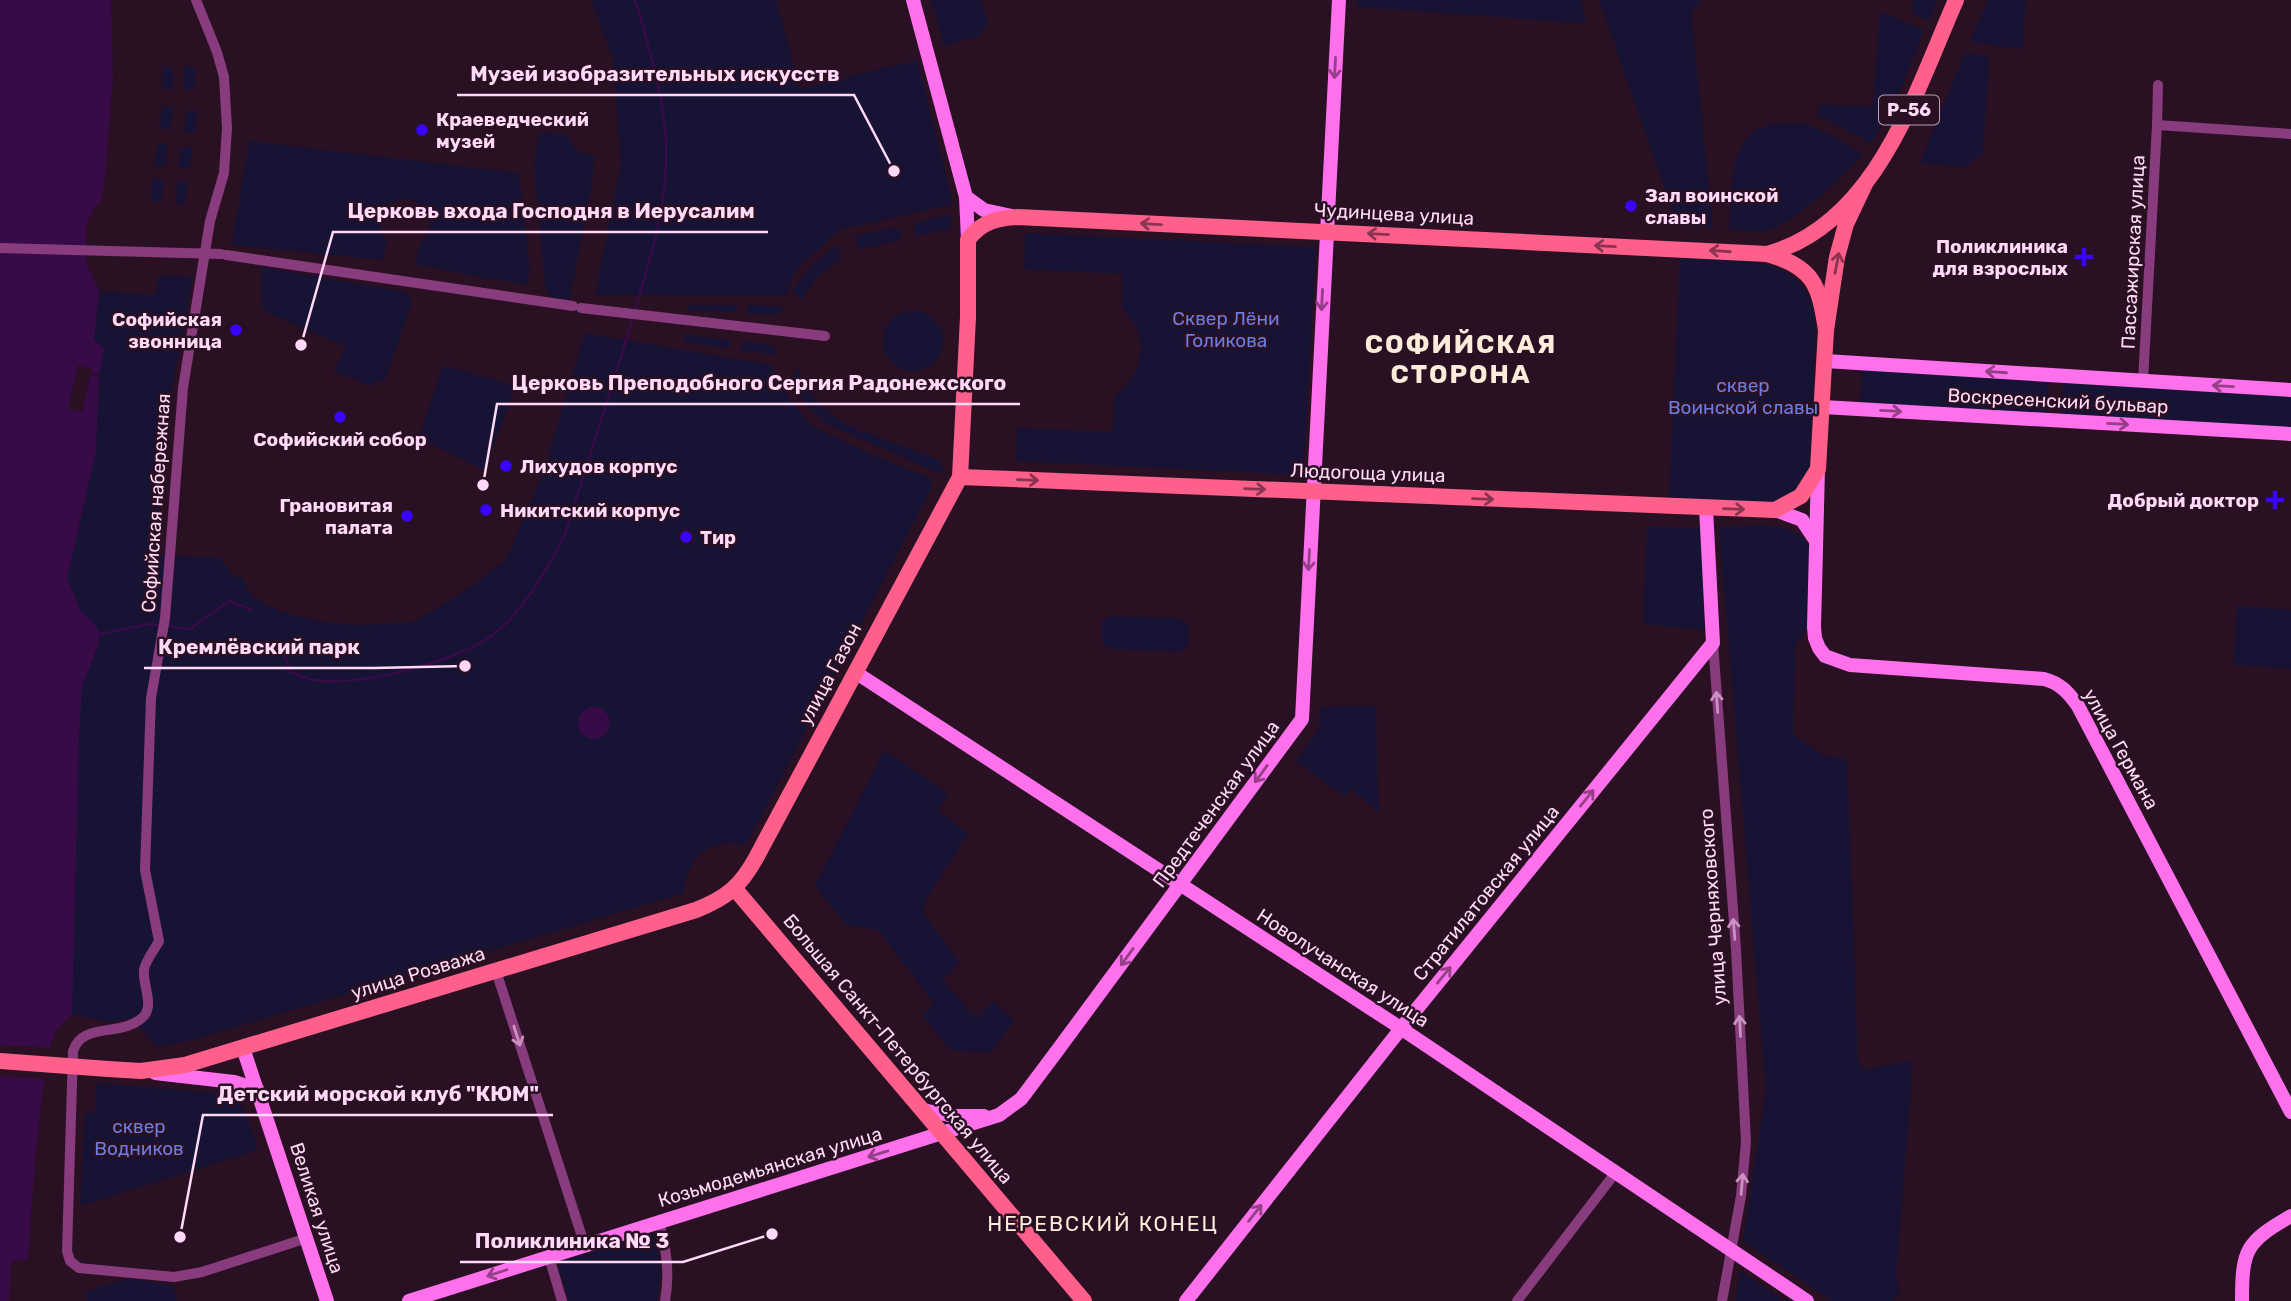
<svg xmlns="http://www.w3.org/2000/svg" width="2291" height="1301" font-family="Rubik,sans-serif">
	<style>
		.green { fill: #161334 }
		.water { fill: #380b48 }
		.pier { fill: #2a1023 }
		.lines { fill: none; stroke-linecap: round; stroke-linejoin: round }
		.stream { stroke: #380b48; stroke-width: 2.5 }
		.street { stroke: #883c7d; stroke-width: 10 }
		.secondary { stroke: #ff70ec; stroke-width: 14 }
		.primary { stroke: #ff608b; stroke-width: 16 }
		.primary-bridge { stroke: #ff608b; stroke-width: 16 }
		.oneway { stroke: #944088 }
		.oneway2 { stroke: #8a3452 }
		.oneway3 { stroke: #c992c0 }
		.poi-dot { fill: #3905ff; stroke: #2a1023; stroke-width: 2.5 }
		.labels { text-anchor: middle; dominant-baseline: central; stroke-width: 5; stroke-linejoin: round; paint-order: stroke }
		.shield { fill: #2a1023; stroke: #bf9db7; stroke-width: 2 }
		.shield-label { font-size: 18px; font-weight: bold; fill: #ffd9f7 }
		.poi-label { font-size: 19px; font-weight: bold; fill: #ffd9f7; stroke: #2a1023; text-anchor: start }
		.street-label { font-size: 19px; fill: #ffd9f7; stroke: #2a1023 }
		.park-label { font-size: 19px; fill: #6b7ce2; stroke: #2a1023 }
		.neighbourhood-label { font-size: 21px; letter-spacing: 2px; fill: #ffecdb; stroke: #2a1023 }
		.district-label { font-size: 26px; font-weight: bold; letter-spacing: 2px; fill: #ffecdb; stroke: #2a1023 }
		.leader { fill: none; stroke: #ffd9f7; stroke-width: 2.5 }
		.callout-dot { fill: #ffd9f7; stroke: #2a1023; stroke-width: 2.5 }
		.callout-label { font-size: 21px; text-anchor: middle; font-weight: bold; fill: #ffd9f7; stroke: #2a1023; stroke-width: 5; stroke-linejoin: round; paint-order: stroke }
	</style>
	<rect width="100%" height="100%" fill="#2a1023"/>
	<g class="green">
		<polygon points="591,0 776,0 800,89 917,60 953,204 839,230 795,271 786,296 595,295 621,163 613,58"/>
		<polygon points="931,0 981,0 988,24 979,36 944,46"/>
		<polygon points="1357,0 1581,0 1586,23 1357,7"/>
		<polygon points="1599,0 1703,0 1691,13 1713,228 1678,227"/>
		<polygon points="1913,0 1938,0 1929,21 1913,14"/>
		<polygon points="1988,0 2026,0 2022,49 1970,42"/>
		<polygon points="1880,12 1924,30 1894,106 1871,143 1818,116 1819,105 1873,107"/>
		<polygon points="1965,52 1989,57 1983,153 1966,167 1920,163"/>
		<polygon points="184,66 195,67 195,89 184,89"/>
		<rect x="162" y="67" width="11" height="22"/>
		<polygon points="163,106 173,108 170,130 159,128"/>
		<polygon points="187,110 198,111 194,134 184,132"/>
		<path d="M1806,124L1831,135L1863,154C1844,175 1795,223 1768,230C1756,233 1741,230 1729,229C1732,196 1727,135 1768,125C1779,122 1794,124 1806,124Z"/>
		<polygon points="539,131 567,135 578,152 594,156 593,176 570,299 550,297 545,284 534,166"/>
		<path d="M249,141L519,173L530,272L526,285L416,265C417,259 417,249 421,244C426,236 432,231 429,219C424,194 388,193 381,217C377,228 385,234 386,243C386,248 384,255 383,260L232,245Z"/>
		<polygon points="158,143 168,145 165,167 154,165"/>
		<polygon points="182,146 192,147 189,169 178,168"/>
		<polygon points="153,178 164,180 161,202 150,200"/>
		<polygon points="178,181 188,182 185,204 175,203"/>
		<polygon points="951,214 951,229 916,236 913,224"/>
		<polygon points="898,227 901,240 858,249 855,236"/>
		<path d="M1025,233L1316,247L1303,475L1016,461L1017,428L1113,432L1115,396C1145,370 1151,337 1122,308V274L1024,269Z"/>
		<path d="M837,245L842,258L817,277L801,300L793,291C805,271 819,259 837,245Z"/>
		<path d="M1680,258C1734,261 1809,250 1816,323L1809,469L1796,490L1771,504L1669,501Z"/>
		<polygon points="261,267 405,292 411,298 411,305 384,382 378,380 373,383 373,386 334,371 346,347 262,310"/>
		<path d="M158,275L193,277L168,410L156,555L222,558L233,578L240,575L254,598L279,611L303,618L331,623L360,625L413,622L458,596L506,560L544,470L585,333L771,365L791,402L812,426L866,452L931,479V489L746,845C709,837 687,856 684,893L196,1039L157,1047L131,1018L109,1022L72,1014L79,736L82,686L98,646L94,623L80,611L67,578L96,451L99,376L104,349L94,340L99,291L156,295Z"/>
		<polygon points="688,305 737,305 737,312 688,311"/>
		<polygon points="748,305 779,306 782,308 782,312 779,315 747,314"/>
		<circle cx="913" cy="341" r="30"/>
		<polygon points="686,334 731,340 729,348 686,343 683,340"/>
		<polygon points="742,341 774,346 776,350 774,355 741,350"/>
		<polygon points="443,365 516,386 484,470 419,438"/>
		<polygon points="1862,367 2049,379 2047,416 1860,405"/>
		<path d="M797,368C808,395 824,411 849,426L942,461L941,474L827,424L805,404L790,379Z"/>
		<polygon points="2063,379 2291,393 2291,430 2061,416"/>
		<polygon points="1647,527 1700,528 1705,630 1643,624"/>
		<path d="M1719,527C1749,527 1800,516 1812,553L1809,626L1795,645L1793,734L1824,756L1847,759L1858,1064L1864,1070L1913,1061L1896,1276L1900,1294L1892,1301H1832L1743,1241L1766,1091Z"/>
		<polygon points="2237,606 2291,610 2291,669 2234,665"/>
		<polygon points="1110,616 1182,619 1189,627 1188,645 1181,652 1109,649 1102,641 1102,621"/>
		<polygon points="1376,706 1378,799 1379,812 1350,789 1345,797 1296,761 1318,730 1321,707"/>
		<polygon points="884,750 949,794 937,810 968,834 926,899 924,914 959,962 943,981 976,1018 993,1001 1014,1021 991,1052 952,1051 922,1016 934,1003 878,930 846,925 815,886"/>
		<polygon points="96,1083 228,1094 244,1108 258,1150 80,1206 85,1112 95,1113"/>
		<polygon points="655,1233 661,1271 657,1301 569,1301 560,1272 560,1262"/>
		<polygon points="1740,1271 1785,1301 1736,1301"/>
		<polygon points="129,1278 173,1286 177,1301 87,1301 86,1292"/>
	</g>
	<g class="water">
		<polygon points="0,0 111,0 113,79 104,186 100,203 94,208 86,226 86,262 99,291 94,340 104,349 99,376 96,451 67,578 80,610 94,623 100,634 98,646 82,686 79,736 72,1014 56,1030 47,1055 35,1158 28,1259 11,1261 9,1301 0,1301"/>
		<circle cx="594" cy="723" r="16"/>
	</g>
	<g class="pier">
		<polygon points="78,365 92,369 91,372 99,374 99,376 90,375 82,412 68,409"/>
		<polygon points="0,1045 52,1048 48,1079 0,1076"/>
	</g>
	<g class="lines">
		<g class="stream">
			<path d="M635,0C641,15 644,31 648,46C668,116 673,164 656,235C650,261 641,286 635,312"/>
			<polyline points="100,634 149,624 190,629 229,601 252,610"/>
			<path d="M282,645L290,672C297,674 303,677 310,679C356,689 457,662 494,634C522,613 550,565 565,534L633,319"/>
		</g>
		<g class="street">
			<path d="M196,0L217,52L224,77L227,128L224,173L210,221L183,388L165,618L151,698L145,870L159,941C155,949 145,961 144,970C142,984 155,1005 143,1017C121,1038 83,1021 73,1051L67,1251L70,1261L79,1268L174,1277L202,1272L307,1238"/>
			<polyline points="2158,85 2157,125 2291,134"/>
			<polyline points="0,248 221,254"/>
			<polyline points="226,255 573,306"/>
			<polyline points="581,308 825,336"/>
			<polyline points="2143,381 2157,125"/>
			<polyline points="1713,643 1736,949 1746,1142 1741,1196 1722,1301"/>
			<polyline points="496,971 585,1246"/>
			<path d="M659,1222C667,1249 670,1274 665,1301"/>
			<polyline points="549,1257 562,1301"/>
			<polyline points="1517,1301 1616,1172"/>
		</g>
		<g class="secondary">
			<polyline points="913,0 966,197 968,240"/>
			<polyline points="966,197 984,210 1012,216"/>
			<polyline points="1825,361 2291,390"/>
			<polyline points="1823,407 2291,434"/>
			<path d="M1818,469L1814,627L1815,638L1819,648L1825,656L1850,665L2044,679C2060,683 2069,693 2078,706L2291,1112"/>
			<polyline points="1775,510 1802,520 1814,538"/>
			<polyline points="855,672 1393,1023 1807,1301"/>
			<polyline points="243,1048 327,1301"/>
			<polyline points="155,1073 234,1082 257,1089"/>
			<polyline points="923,1110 954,1116 984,1116"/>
			<polyline points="409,1301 999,1115 1021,1099 1057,1051 1302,719 1339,0"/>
			<polyline points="1186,1301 1407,1021 1713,643 1706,508"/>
			<path d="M2242,1301C2242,1249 2246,1242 2291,1216"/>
		</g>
		<g class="primary">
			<path d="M1767,254C1876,224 1915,93 1956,0"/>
			<polyline points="960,477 1775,510 1801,496 1818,469 1826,330 1837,257 1846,224 1864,186"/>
			<polyline points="735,889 1084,1301"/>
			<path d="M108,1069L141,1071L185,1065L696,910C726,898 740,887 756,858L960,477L968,317V240C980,222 998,218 1018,217L1767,254C1814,267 1819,285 1826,330"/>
		</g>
		<polyline class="primary-bridge" points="0,1061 108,1069"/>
	</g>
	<defs><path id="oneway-shaft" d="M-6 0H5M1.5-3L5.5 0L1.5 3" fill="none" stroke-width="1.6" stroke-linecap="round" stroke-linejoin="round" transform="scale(1.75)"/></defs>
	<g class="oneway">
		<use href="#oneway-shaft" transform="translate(1335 68) rotate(93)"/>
		<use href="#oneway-shaft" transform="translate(1322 300) rotate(93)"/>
		<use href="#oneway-shaft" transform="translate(1996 372) rotate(-176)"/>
		<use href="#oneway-shaft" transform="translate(2223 386) rotate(-177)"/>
		<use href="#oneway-shaft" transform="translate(1891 411) rotate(3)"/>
		<use href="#oneway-shaft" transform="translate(2118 424) rotate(3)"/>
		<use href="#oneway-shaft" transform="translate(1309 560) rotate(93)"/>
		<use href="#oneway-shaft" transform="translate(1261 774) rotate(126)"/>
		<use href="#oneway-shaft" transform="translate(1587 798) rotate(-51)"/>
		<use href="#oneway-shaft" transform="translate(1127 957) rotate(126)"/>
		<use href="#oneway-shaft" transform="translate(1444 975) rotate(-51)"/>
		<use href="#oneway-shaft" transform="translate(878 1154) rotate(163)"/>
		<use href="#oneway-shaft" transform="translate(1255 1213) rotate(-52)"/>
		<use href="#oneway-shaft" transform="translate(497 1273) rotate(162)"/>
	</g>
	<g class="oneway2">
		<use href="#oneway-shaft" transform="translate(1151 224) rotate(-177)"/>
		<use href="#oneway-shaft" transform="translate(1378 234) rotate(-177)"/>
		<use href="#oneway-shaft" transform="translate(1605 246) rotate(-177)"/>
		<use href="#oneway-shaft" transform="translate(1720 251) rotate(-176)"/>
		<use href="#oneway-shaft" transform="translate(1837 263) rotate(-79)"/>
		<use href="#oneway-shaft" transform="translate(1028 480) rotate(2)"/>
		<use href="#oneway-shaft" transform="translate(1255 489) rotate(2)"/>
		<use href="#oneway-shaft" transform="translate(1483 499) rotate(2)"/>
		<use href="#oneway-shaft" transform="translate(1734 509) rotate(2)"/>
	</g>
	<g class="oneway3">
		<use href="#oneway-shaft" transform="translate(1717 702) rotate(-94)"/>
		<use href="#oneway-shaft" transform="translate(1734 929) rotate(-95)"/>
		<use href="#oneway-shaft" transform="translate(1740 1026) rotate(-93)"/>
		<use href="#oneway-shaft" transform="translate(517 1036) rotate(72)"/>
		<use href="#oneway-shaft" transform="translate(1742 1184) rotate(-85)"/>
	</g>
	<g class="poi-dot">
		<circle cx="422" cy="130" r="7"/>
		<circle cx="1631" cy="206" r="7"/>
		<path d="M2080.5 246.5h7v7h7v7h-7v7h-7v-7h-7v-7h7z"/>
		<circle cx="236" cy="330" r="7"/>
		<circle cx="340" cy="417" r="7"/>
		<circle cx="506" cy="466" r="7"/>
		<path d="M2271.5 489.5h7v7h7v7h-7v7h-7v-7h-7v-7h7z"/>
		<circle cx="486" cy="510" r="7"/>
		<circle cx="407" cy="516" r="7"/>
		<circle cx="686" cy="537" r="7"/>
	</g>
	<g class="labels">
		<rect class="shield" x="1879" y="95.5" width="60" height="29" rx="5"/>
		<g class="shield-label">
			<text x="1909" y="110">Р-56</text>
		</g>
		<g class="poi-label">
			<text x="436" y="119">Краеведческий<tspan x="436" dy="22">музей</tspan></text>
			<text x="1645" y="195">Зал воинской<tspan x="1645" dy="22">славы</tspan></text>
			<text x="2068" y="246" text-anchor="end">Поликлиника<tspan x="2068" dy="22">для взрослых</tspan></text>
			<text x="222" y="319" text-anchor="end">Софийская<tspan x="222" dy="22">звонница</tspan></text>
			<text x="340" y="439" text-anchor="middle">Софийский собор</text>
			<text x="520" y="466">Лихудов корпус</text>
			<text x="2259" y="500" text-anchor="end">Добрый доктор</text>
			<text x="393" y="505" text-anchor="end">Грановитая<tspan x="393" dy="22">палата</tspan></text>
			<text x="500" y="510">Никитский корпус</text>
			<text x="700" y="537">Тир</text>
		</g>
		<g class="street-label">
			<text transform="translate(1394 214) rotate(3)">Чудинцева улица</text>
			<text transform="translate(2133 252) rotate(-87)">Пассажирская улица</text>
			<text transform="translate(2058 401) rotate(3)">Воскресенский бульвар</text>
			<text transform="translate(1368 473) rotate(2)">Людогоща улица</text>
			<text transform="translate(156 503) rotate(-86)">Софийская набережная</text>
			<text transform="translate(830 674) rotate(-62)">улица Газон</text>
			<text transform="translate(2121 749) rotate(61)">улица Германа</text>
			<text transform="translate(1216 804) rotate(-54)">Предтеченская улица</text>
			<text transform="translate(1486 893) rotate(-51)">Стратилатовская улица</text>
			<text transform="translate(1713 907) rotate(-94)">улица Черняховского</text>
			<text transform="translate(1343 968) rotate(33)">Новолучанская улица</text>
			<text transform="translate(418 973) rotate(-17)">улица Розважа</text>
			<text transform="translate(898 1049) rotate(50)">Большая Санкт-Петербургская улица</text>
			<text transform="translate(770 1167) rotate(-17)">Козьмодемьянская улица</text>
			<text transform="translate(317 1208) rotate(72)">Великая улица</text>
		</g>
		<g class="park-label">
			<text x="1226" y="318">Сквер Лёни<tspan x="1226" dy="22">Голикова</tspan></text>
			<text x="1743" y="385">сквер<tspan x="1743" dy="22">Воинской славы</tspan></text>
			<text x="139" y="1126">сквер<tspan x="139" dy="22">Водников</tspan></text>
		</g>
		<g class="neighbourhood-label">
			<text x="1103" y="1223">НЕРЕВСКИЙ КОНЕЦ</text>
		</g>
		<g class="district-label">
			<text x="1461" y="344">СОФИЙСКАЯ<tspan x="1461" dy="30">СТОРОНА</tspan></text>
		</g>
	</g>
	<path class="leader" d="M894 171L854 95H457M301 345L333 232H768M483 485L497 404H1020M465 666L374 668H144M180 1237L203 1115H553M772 1234L683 1262H460"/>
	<g class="callout-dot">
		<circle cx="894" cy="171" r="7"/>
		<circle cx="301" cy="345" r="7"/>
		<circle cx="483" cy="485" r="7"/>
		<circle cx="465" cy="666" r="7"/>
		<circle cx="180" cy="1237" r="7"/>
		<circle cx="772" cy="1234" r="7"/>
	</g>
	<g class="callout-label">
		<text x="655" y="81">Музей изобразительных искусств</text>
		<text x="551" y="218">Церковь входа Господня в Иерусалим</text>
		<text x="759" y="390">Церковь Преподобного Сергия Радонежского</text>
		<text x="259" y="654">Кремлёвский парк</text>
		<text x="378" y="1101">Детский морской клуб "КЮМ"</text>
		<text x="572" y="1248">Поликлиника № 3</text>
	</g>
</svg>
